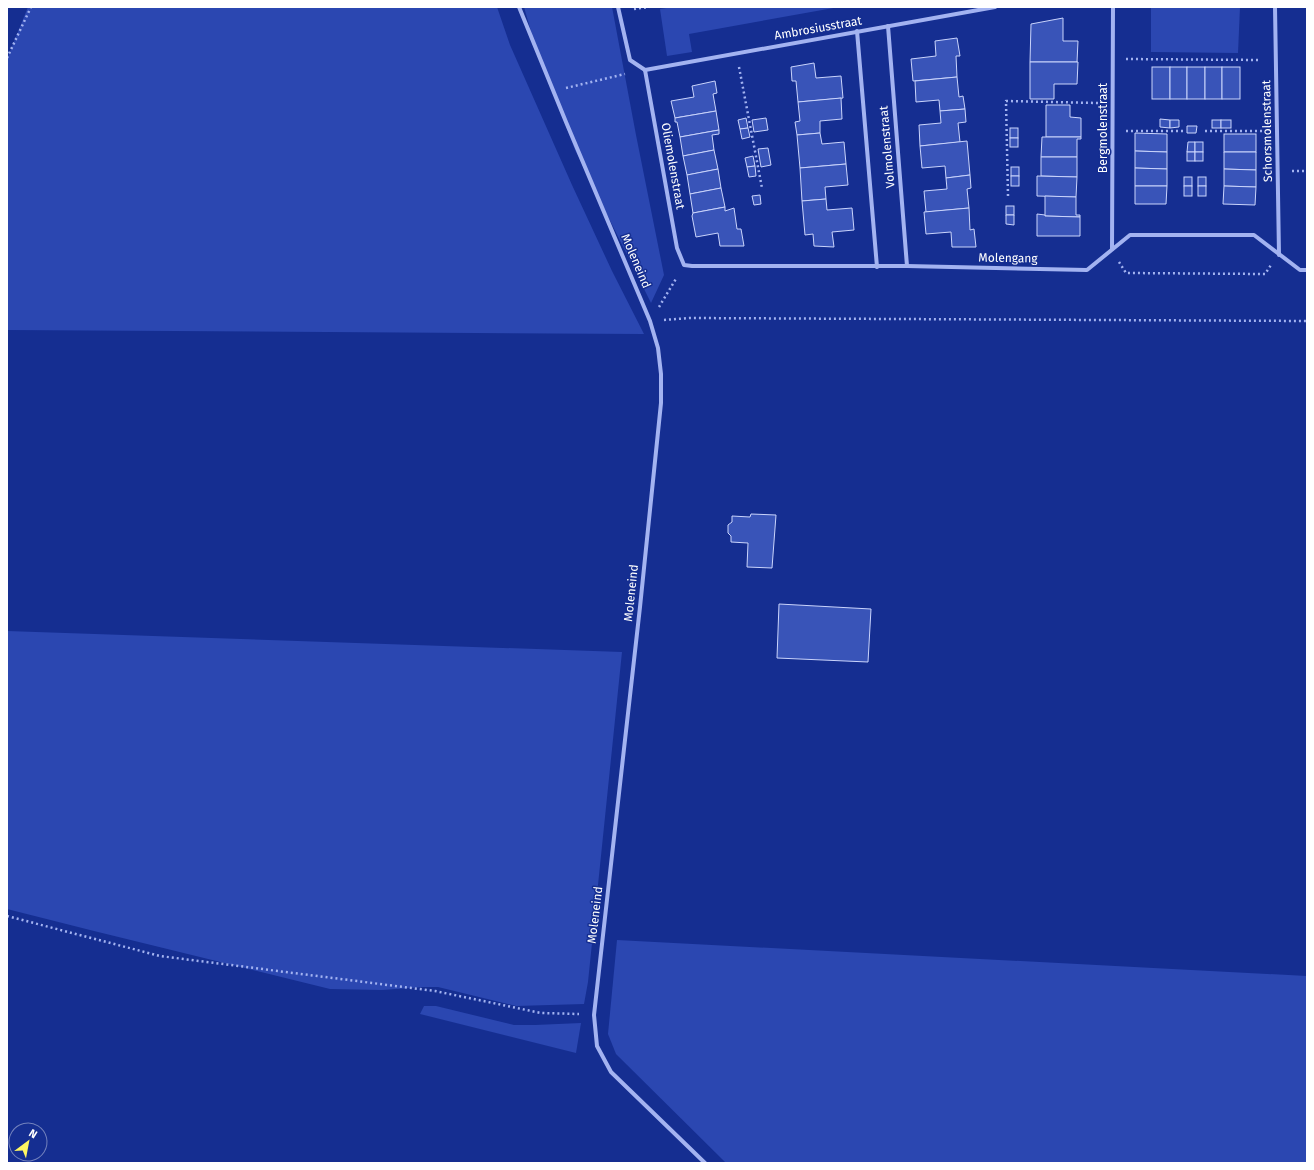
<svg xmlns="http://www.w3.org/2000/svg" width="1314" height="1170" font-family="'Fira Sans',sans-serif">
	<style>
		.green { fill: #2b47b1 }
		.building { fill: #3954b8; stroke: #cad4fc }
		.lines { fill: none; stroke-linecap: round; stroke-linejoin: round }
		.path { stroke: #a3b3f1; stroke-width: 2.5; stroke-dasharray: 2 3; stroke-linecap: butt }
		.minor { stroke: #a3b3f1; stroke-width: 4 }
		.labels { text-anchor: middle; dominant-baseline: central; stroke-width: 3; stroke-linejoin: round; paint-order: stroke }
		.street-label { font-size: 12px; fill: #fff; stroke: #152e91 }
	</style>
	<rect width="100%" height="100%" fill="#152e91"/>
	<g class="green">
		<polygon points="28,7 497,7 510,45 572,185 612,271 644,334 7,330 7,59"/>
		<polygon points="524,7 612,7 636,135 664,275 651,303 575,150 534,42"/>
		<polygon points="673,7 839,7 689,34 692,52 667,56 660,9"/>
		<polygon points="1151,7 1240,7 1238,53 1151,52"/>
		<polygon points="7,631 622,652 588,982 584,1004 516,1006 438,987 424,987 382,990 330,989 94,931 7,909"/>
		<polygon points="617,940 1307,976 1307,1163 726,1163 616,1054 608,1034"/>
		<polygon points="424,1006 436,1006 514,1025 535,1025 581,1023 576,1053 420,1014"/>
	</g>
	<g class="building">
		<polygon points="1063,18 1063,41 1078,41 1077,62 1030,62 1031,24"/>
		<polygon points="957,38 960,56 956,56 957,77 913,81 911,59 936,56 935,41"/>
		<polygon points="1030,62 1078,62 1077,84 1054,84 1054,99 1030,99"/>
		<polygon points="814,63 816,78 841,76 843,98 798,102 796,81 792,81 791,67"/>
		<rect x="1152" y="67" width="18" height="32"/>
		<rect x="1170" y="67" width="17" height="32"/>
		<rect x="1187" y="67" width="18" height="32"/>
		<rect x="1205" y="67" width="17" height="32"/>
		<rect x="1222" y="67" width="18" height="32"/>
		<polygon points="957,77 959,97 963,96 965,109 940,111 939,100 916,102 915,81"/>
		<polygon points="715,81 717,93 713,94 716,111 675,118 671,101 694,97 692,86"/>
		<polygon points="841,98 842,119 820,121 820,133 797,135 795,122 800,121 798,102"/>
		<polygon points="1046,105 1070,105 1070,117 1081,118 1081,137 1046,137"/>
		<polygon points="965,109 966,122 958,123 960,142 920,146 919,125 941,123 940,111"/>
		<polygon points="716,111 719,130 680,137 677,122 675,122 675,118"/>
		<polygon points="746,118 748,128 740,129 738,120"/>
		<polygon points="766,118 768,130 754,132 752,120"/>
		<polygon points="1160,119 1170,120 1170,128 1160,127"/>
		<polygon points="1170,120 1179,120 1179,127 1170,128"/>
		<rect x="1212" y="120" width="9" height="8"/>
		<rect x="1221" y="120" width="10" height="8"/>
		<polygon points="1187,126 1197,126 1196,133 1187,133"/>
		<polygon points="748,128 750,137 742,139 740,129"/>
		<rect x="1010" y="128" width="8" height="10"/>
		<polygon points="719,130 719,134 712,135 714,150 683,156 680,137"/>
		<polygon points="820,133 822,144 844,142 846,164 800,168 797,135"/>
		<polygon points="1135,133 1167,134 1167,152 1135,151"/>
		<rect x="1224" y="134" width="32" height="18"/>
		<polygon points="1042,137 1081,137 1081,139 1077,139 1077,157 1041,157"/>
		<rect x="1010" y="138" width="8" height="9"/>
		<polygon points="967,141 970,175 946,178 945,166 922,168 920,146"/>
		<polygon points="1188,142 1195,142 1195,152 1187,152"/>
		<rect x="1195" y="142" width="8" height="10"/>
		<polygon points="768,148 771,165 761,167 758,149"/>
		<polygon points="714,150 718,169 687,175 683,156"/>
		<polygon points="1135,151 1167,152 1167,169 1135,168"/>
		<rect x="1187" y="152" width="8" height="9"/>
		<rect x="1195" y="152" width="8" height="9"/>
		<polygon points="1224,152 1256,152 1256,170 1224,169"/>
		<polygon points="753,156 755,166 747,167 745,158"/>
		<polygon points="1041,157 1077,157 1077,177 1041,176"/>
		<polygon points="846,164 848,185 825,187 826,199 802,201 800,168"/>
		<polygon points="755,166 756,176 749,177 747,167"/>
		<rect x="1011" y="167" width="8" height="9"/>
		<polygon points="1135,168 1167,169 1167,186 1135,186"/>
		<polygon points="718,169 721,188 690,194 687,175"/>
		<polygon points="1224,169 1256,170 1256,187 1224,186"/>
		<polygon points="970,175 971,188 967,189 969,208 926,212 924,191 947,189 946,178"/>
		<rect x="1011" y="176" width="8" height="10"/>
		<polygon points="1037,176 1077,177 1076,197 1037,196"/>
		<rect x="1184" y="177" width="8" height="9"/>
		<rect x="1198" y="177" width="8" height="9"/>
		<polygon points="1135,186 1167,186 1166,204 1135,204"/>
		<rect x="1184" y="186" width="8" height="10"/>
		<rect x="1198" y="186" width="8" height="10"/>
		<polygon points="1224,186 1256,187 1255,205 1223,204"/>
		<polygon points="721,188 725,207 693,213 690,194"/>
		<polygon points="760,195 761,204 754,205 752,196"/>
		<polygon points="1045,196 1076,197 1076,215 1080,215 1080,217 1045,216"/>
		<polygon points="826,199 827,210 852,208 854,230 832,232 834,247 814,246 813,234 805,235 802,201"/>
		<rect x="1006" y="206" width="8" height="9"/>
		<polygon points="725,207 725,211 734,208 737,229 741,229 744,246 720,246 718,233 696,237 692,216 693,213"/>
		<polygon points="969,208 970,230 974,229 976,247 952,247 951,232 926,234 924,212"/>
		<polygon points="1037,214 1045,215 1045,216 1080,217 1080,236 1037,236"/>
		<polygon points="1006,215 1014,215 1014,225 1006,224"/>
		<polygon points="751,514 776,515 772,568 747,567 748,543 731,542 731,536 728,533 728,525 732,522 732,516 750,517"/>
		<polygon points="779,604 871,609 868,662 777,658"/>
	</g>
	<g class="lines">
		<g class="path">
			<polyline points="634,9 649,7"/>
			<polyline points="7,58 31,7"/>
			<polyline points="1126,59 1261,60"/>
			<polyline points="739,67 762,188"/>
			<polyline points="566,88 625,74"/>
			<polyline points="1126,131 1186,131"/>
			<polyline points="1205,131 1263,131"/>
			<polyline points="1292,171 1307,171"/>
			<polyline points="1008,196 1006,101 1098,103"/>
			<polyline points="1119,262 1126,273 1265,274 1271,265"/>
			<polyline points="659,307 677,277"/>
			<polyline points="664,320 690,318 1307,321"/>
			<polyline points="7,916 160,956 435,991 541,1013 579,1014"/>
		</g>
		<g class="minor">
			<polyline points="519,7 566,122 650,321 658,348 661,374 661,403 640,607 594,1015 597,1046 611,1072 705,1163"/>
			<polyline points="618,7 630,60 645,70"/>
			<polyline points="1275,7 1279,255"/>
			<polyline points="888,26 907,266"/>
			<polyline points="857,31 877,267"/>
			<polyline points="645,70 677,248 684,265 692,266 907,266 1087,270 1130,235 1254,235 1300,270 1307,270"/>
			<polyline points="645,70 995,7"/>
			<polyline points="1112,249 1113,7"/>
		</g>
	</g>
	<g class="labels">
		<g class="street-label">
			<text transform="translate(818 28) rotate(-10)">Ambrosiusstraat</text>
			<text transform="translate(1103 128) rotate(-90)">Bergmolenstraat</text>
			<text transform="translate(1267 131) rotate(-91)">Schorsmolenstraat</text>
			<text transform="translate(887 147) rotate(-95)">Volmolenstraat</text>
			<text transform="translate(673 166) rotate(80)">Oliemolenstraat</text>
			<text transform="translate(1008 258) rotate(1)">Molengang</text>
			<text transform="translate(636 261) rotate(67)">Moleneind</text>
			<text transform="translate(631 593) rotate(-84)">Moleneind</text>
			<text transform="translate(595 915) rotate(-83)">Moleneind</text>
		</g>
	</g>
	<rect width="1314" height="1170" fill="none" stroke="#ffffff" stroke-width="16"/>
	<g transform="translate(28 1142) rotate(32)"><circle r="19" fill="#152e91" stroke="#7382bd"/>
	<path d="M0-3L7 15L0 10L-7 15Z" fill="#fff762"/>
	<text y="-6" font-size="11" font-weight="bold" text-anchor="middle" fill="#ffffff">N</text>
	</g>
</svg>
